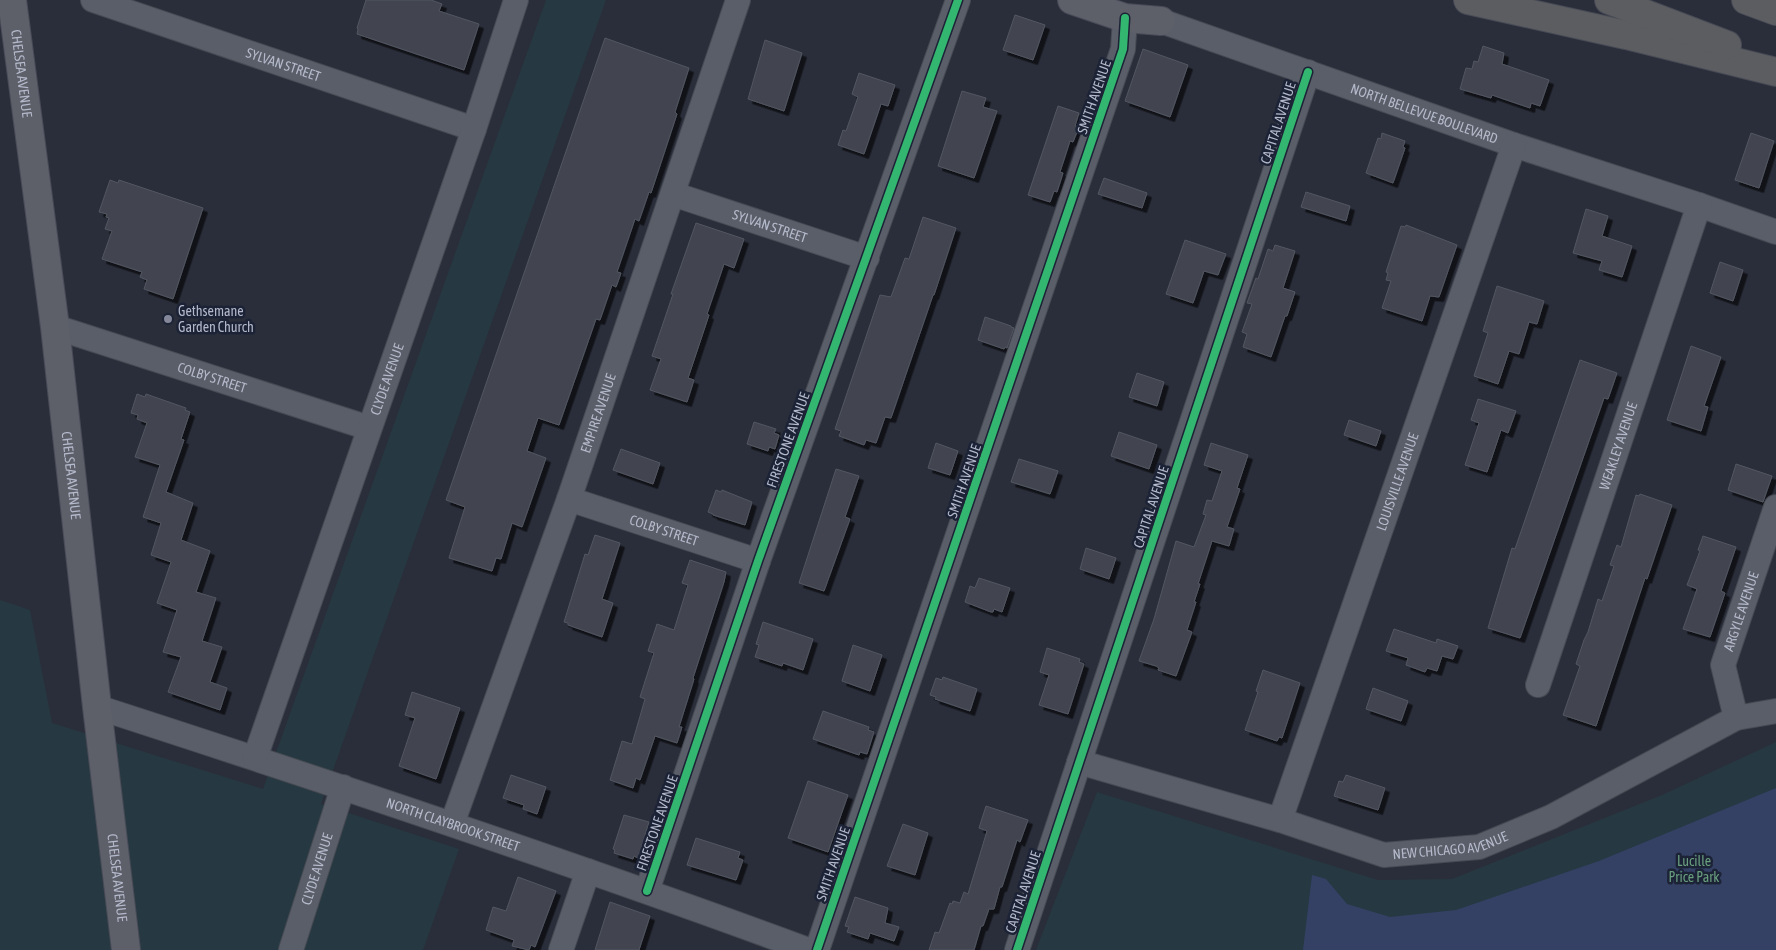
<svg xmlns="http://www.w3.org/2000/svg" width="1776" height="950" font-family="'Asap Condensed',sans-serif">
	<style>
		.green { fill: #263841 }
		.water { fill: #344165 }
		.building { fill: #424550; stroke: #525661; filter: url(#shadow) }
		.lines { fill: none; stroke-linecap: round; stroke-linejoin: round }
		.minor-casing { stroke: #464a53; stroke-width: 26 }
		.major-casing { stroke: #484b57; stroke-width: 30 }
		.highway-casing { stroke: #474a55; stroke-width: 30 }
		.minor { stroke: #5a5e68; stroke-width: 24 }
		.major { stroke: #5d5f69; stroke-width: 28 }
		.highway { stroke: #5b5d61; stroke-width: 28 }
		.cycleway-casing { stroke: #1c2336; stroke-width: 11 }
		.cycleway { stroke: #33b770; stroke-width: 8 }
		.poi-dot { fill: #848898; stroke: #1c2336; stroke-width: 2 }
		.labels { text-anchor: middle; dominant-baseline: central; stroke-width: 5; stroke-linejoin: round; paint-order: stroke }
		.street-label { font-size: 14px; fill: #b4b9cb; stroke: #1c2336 }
		.poi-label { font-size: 14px; fill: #b4b9cb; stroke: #1c2336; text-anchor: start }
		.park-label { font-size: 14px; fill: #699e7e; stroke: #1c2336 }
	</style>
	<defs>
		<filter id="shadow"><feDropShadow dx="4.5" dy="4.5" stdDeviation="0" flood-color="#0009"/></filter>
	</defs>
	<rect width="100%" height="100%" fill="#2a2e3a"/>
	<g class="green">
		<polygon points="546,0 606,0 321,804 459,849 423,950 0,950 0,600 30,610 52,723 263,789"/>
		<polygon points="1776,742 1776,950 1036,950 1097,792 1378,880 1452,879 1662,795"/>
	</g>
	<polygon class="water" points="1776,788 1776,950 1303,950 1312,875 1326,879 1347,904 1390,917 1456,910 1599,861"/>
	<g class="building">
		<polygon points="366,0 431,0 442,4 439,11 479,24 464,70 357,34 358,29 357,28"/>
		<polygon points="1015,15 1045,25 1033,60 1003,50"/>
		<polygon points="605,38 689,68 675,112 677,114 651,193 649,192 639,221 635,219 617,272 621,273 616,287 612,285 600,320 596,319 559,425 538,418 527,451 546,458 522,527 512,523 501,559 496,558 492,571 449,558 465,507 446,500"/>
		<polygon points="765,40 802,53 784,111 748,99"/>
		<polygon points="1483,46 1504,53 1502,64 1549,80 1540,106 1531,103 1530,108 1492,95 1491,98 1460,89 1466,68 1472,69 1474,61 1478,62"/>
		<polygon points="1143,49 1188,65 1170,117 1125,101"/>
		<polygon points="859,73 895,85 888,106 881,104 864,154 838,145 843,130 846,131 858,97 852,94"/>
		<polygon points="962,91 986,98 983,107 997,111 974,178 938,166"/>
		<polygon points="1058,106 1079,113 1075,126 1079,127 1073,142 1070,141 1060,172 1063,173 1057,192 1054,191 1050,202 1028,195"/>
		<polygon points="1382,133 1405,141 1403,147 1405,148 1393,183 1366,173 1378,138 1381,139"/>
		<polygon points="1751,133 1774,141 1759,188 1735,180"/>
		<polygon points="1104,178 1147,193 1142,208 1098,194"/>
		<polygon points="110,180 118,183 119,180 203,208 173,299 144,289 147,280 140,277 142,272 102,259 112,231 105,229 109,218 106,217 107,214 99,212"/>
		<polygon points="1306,192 1350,206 1346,221 1301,207"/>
		<polygon points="1586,209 1608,216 1602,236 1632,246 1622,277 1599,270 1602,261 1573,253"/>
		<polygon points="923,217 956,228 934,295 933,295 891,418 885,417 876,443 866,440 864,445 839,436 841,431 835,429 880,295 891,297 905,258 909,259"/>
		<polygon points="696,223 744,239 734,268 724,264 707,314 709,315 688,378 694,380 687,402 650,390 661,359 652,356 673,294 671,294"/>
		<polygon points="1406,225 1457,245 1439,297 1430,296 1422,321 1382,308 1391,281 1386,280 1388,273 1386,272 1401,226 1405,227"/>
		<polygon points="1185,240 1226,254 1218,275 1204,271 1193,303 1166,294"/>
		<polygon points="1275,245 1295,251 1283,288 1295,292 1287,316 1285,316 1271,357 1243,347 1247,334 1242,332 1252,304 1247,303 1256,278 1258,279 1268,249 1273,251"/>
		<polygon points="1720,262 1743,270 1733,301 1710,293"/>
		<polygon points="1497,286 1544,301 1537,324 1529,322 1519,354 1509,351 1498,384 1474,376 1488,333 1483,331"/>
		<polygon points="985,317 1011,326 1011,327 1014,328 1007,348 1005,347 1004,349 978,340"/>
		<polygon points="1691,346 1721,357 1704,406 1708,407 1701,431 1667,420"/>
		<polygon points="1580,360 1617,373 1608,399 1604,398 1520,638 1488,628 1512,548 1515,549"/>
		<polygon points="1137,373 1164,382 1157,406 1129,397"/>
		<polygon points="137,394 145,397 146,394 186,408 185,410 190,412 181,439 184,440 166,492 193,503 181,540 210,551 196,592 216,598 202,641 222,647 210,682 227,688 220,710 168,692 181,657 163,652 177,610 157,603 171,562 151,555 161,523 143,517 160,465 135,457 147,423 137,419 138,415 131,413"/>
		<polygon points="1478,399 1516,411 1508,433 1501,430 1487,472 1465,465 1479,423 1471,420"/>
		<polygon points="1349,420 1381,431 1376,446 1344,435"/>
		<polygon points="754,422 776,429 774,433 779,435 775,449 769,447 768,451 747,444"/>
		<polygon points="1119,432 1157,445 1149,469 1111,456"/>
		<polygon points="936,443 958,451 950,475 928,468"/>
		<polygon points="1211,443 1248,455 1237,488 1240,489 1227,527 1234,529 1229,546 1212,541 1198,584 1200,584 1194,602 1196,602 1187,630 1192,632 1176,676 1158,670 1159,668 1156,666 1139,661 1154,619 1176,541 1194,547 1206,515 1203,514 1207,500 1212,501 1222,471 1204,465"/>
		<polygon points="621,449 660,463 653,484 613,470"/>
		<polygon points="1019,459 1058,471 1050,494 1011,482"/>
		<polygon points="1736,464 1772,476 1763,502 1728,490"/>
		<polygon points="836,469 859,476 845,517 850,519 824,591 799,583"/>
		<polygon points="716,490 721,492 722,490 752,502 745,525 713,515 713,514 708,512"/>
		<polygon points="1640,494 1672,505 1647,579 1645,578 1596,726 1563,715 1580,666 1576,664 1584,640 1588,632 1598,599 1602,601 1614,566 1610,565 1617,545 1621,547 1636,495 1639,496"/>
		<polygon points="595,535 620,543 602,599 613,603 602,637 568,625 568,623 564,622 585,554 588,555"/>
		<polygon points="1703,536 1736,547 1721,591 1725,593 1710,637 1683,629 1697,589 1687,585 1700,551 1698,550"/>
		<polygon points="1086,548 1116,558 1109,579 1080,569"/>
		<polygon points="690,560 726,572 724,582 693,678 694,679 679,727 682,727 677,743 655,736 640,780 636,778 633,788 610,780 622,741 632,744 645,699 640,697 654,653 648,651 657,624 674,630 688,585 682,583"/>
		<polygon points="979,578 1010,588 1002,612 994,609 993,612 991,612 965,602 970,586 975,588"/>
		<polygon points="763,622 813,639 803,670 783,663 782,666 755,657 759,645 756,644"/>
		<polygon points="1394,629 1436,643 1437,639 1458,646 1453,659 1442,656 1437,671 1427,668 1425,672 1406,665 1408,658 1386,651"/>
		<polygon points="853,645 882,655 870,691 842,681"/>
		<polygon points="1047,648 1080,659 1079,662 1084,664 1068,714 1039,705 1049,675 1040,672"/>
		<polygon points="1263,670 1300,683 1282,738 1279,737 1277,741 1245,730 1258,692 1256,691"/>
		<polygon points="943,677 977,689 970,711 935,699 936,697 930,695 936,678 942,680"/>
		<polygon points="1373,688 1408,701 1401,721 1366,709"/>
		<polygon points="412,692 460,708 436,779 399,766 415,718 405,715"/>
		<polygon points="823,711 869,727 868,730 874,732 867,754 860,752 859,755 813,739"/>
		<polygon points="511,775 546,787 537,814 523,809 524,805 503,798"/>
		<polygon points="1346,775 1385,788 1378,810 1334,796 1339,781 1343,782"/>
		<polygon points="808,781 848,795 828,852 788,838"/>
		<polygon points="986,806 1028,820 1020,842 1017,840 1002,887 1000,887 994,909 989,909 983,926 981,926 974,950 929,950 935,932 939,933 950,903 952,904 953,901 960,903 964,892 968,894 987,831 979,828"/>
		<polygon points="624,815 649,822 638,858 634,856 633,859 614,853 615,850 613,849"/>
		<polygon points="903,824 928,833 915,875 887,866"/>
		<polygon points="696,838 740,852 738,858 743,860 736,880 687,865"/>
		<polygon points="518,877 556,891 535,947 531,945 529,950 512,946 514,940 486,930 493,907 506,911"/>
		<polygon points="855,897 888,908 885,923 899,927 894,941 870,933 868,939 847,932 849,927 845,926"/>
		<polygon points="610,902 650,916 639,950 595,950"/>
	</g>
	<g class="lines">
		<g class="minor-casing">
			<g id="minor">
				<path id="s1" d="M93,0L474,129"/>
				<path id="s2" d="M1161,21L1514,145L1699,205L1776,232"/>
				<path id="s3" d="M673,194L867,258"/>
				<path id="s4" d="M55,327L369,428"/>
				<path id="s5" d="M569,499L758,561"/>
				<path id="s6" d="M1538,685L1699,205"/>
				<path id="s7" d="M97,707C335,784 573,863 808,950"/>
				<path id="s8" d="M1736,718L1723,665L1776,507"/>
				<path id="s9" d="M255,758L474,129L516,0"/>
				<path id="s10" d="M1079,762L1280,820L1384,855L1479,847L1551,817L1736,718L1776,711"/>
				<path id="s11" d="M1280,820L1514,145"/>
				<path id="s12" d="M452,824L569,499L738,0"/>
				<polyline points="647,891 758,561 958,0"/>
				<path id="s13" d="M291,950L343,787"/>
				<polyline points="561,950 588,871"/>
				<polyline points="817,950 1123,49 1125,18"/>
				<polyline points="1017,950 1308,72"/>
			</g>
		</g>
		<g class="major-casing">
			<g id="major">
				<path id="s14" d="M12,0L55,327L97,707L126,950"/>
				<polyline points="1072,0 1125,18 1161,21"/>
			</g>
		</g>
		<g class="highway-casing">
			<g id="highway">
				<polyline points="1468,0 1626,35 1776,72"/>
				<polyline points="1609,0 1727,45"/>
				<polyline points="1746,0 1776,11"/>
			</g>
		</g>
		<use href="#minor" class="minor"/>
		<use href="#major" class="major"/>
		<use href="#highway" class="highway"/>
		<g class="cycleway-casing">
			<g id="cycleway">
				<polyline points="647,891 758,561 958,0"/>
				<polyline points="817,950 1123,49 1125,18"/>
				<polyline points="1017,950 1308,72"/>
			</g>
		</g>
		<use href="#cycleway" class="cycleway"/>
	</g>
	<circle class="poi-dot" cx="168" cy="319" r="5"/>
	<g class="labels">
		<g class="street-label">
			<text stroke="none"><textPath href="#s1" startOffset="201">SYLVAN STREET</textPath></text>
			<text stroke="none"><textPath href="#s14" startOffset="74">CHELSEA AVENUE</textPath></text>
			<text transform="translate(1094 97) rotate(-71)">SMITH AVENUE</text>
			<text stroke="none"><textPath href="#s2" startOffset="279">NORTH BELLEVUE BOULEVARD</textPath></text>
			<text transform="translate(1278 123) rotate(-72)">CAPITAL AVENUE</text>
			<text stroke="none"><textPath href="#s3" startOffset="102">SYLVAN STREET</textPath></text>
			<text stroke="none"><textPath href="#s4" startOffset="165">COLBY STREET</textPath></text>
			<text stroke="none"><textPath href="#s9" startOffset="401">CLYDE AVENUE</textPath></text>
			<text stroke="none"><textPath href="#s12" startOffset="436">EMPIRE AVENUE</textPath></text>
			<text transform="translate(788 440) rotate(-70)">FIRESTONE AVENUE</text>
			<text stroke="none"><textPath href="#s6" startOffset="252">WEAKLEY AVENUE</textPath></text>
			<text stroke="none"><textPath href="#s14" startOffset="479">CHELSEA AVENUE</textPath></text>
			<text transform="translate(964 481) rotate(-71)">SMITH AVENUE</text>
			<text stroke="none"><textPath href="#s11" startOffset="358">LOUISVILLE AVENUE</textPath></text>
			<text transform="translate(1151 507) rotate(-72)">CAPITAL AVENUE</text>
			<text stroke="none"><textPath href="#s5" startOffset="100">COLBY STREET</textPath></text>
			<text stroke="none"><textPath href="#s8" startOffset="111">ARGYLE AVENUE</textPath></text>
			<text transform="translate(657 823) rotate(-71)">FIRESTONE AVENUE</text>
			<text stroke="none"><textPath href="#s7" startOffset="375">NORTH CLAYBROOK STREET</textPath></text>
			<text stroke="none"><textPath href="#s10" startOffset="386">NEW CHICAGO AVENUE</textPath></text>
			<text transform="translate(833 864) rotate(-71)">SMITH AVENUE</text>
			<text stroke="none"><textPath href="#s13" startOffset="85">CLYDE AVENUE</textPath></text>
			<text stroke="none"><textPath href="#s14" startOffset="884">CHELSEA AVENUE</textPath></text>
			<text transform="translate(1023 892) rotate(-72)">CAPITAL AVENUE</text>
		</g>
		<g class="poi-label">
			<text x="178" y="311">Gethsemane<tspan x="178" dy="16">Garden Church</tspan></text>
		</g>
		<g class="park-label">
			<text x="1694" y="861">Lucille<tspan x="1694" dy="16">Price Park</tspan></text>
		</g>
	</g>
</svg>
